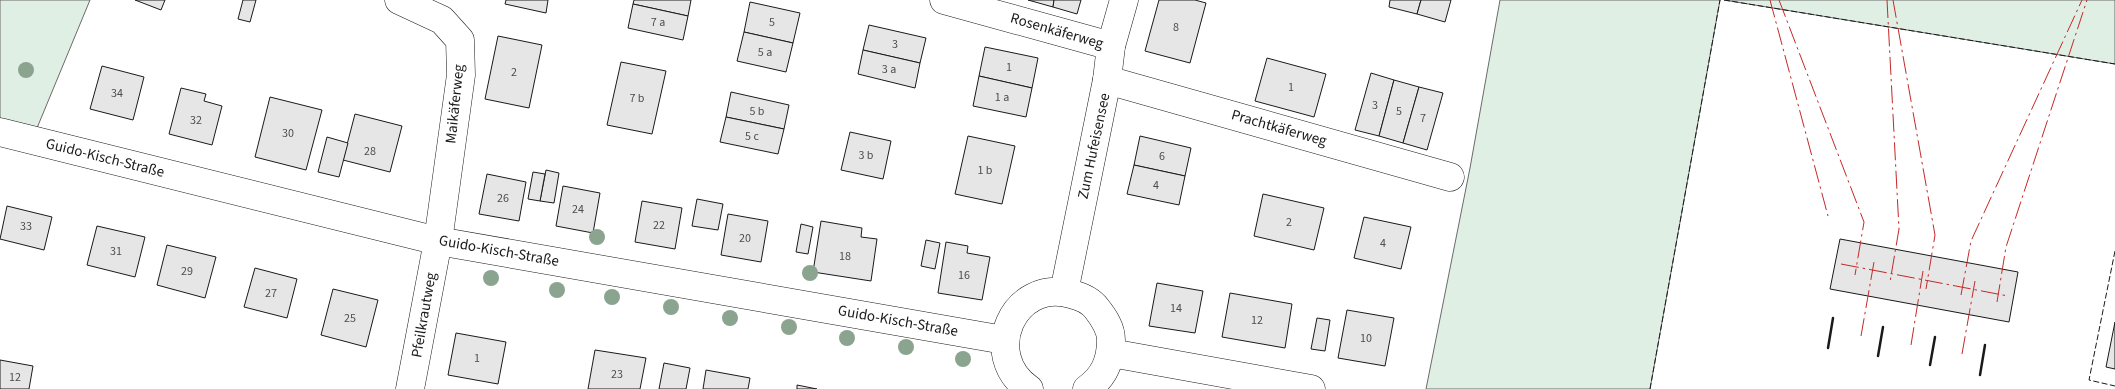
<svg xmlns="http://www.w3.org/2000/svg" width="2115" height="389" font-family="'Source Sans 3',sans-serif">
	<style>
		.green { fill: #e0efe3; stroke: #6a6a6a }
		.building { fill: #e6e6e6; stroke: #1a1a1a }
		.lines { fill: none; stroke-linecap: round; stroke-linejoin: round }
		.minor-casing { stroke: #1a1a1a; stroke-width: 29 }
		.minor { stroke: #fff; stroke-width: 28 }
		.fence { stroke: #1a1a1a; stroke-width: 1; stroke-dasharray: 6 2.5; stroke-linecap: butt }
		.wall { stroke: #1a1a1a; stroke-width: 2.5 }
		.power { stroke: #c62828; stroke-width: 1; stroke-dasharray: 18 4 2.5 4; stroke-linecap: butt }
		.tree { fill: #8aa48f }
		.labels { text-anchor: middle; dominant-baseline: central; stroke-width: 4; stroke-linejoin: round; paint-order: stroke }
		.number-label { font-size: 12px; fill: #4d4d4d }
		.street-label { font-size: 15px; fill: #1a1a1a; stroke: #fff }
	</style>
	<rect width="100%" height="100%" fill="#fff"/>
	<g class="green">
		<polygon points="0,0 90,0 37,128 0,132"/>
		<polygon points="1500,0 1720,0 1650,389 1426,389 1470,168"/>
		<polygon points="1724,0 2115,0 2115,64"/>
	</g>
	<g class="building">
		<polygon points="135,0 165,0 161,10"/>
		<polygon points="243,0 256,0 250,22 238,19"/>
		<polygon points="506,0 548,0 546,13 505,4"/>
		<polygon points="634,0 691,0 688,16 633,4"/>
		<polygon points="1028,0 1054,0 1053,7"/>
		<polygon points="1054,0 1081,0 1077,14 1053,7"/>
		<polygon points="1159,0 1195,0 1206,3 1190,63 1145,51"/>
		<polygon points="1390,0 1421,0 1417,14 1389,7"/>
		<polygon points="1421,0 1451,0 1445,22 1417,14"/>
		<polygon points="750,2 800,13 793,43 744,32"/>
		<polygon points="633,4 688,16 683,40 628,28"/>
		<polygon points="869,25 926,38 920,63 863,50"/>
		<polygon points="744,32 793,43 786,72 737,61"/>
		<polygon points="498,36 542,45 529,108 485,99"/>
		<polygon points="985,47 1038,58 1032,88 979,76"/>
		<polygon points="863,50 920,63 915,88 858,74"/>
		<polygon points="1267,58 1326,74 1314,117 1255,101"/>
		<polygon points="621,62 666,71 652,134 607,125"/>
		<polygon points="102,66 144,77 133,120 90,109"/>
		<polygon points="1371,73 1394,80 1379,136 1355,130"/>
		<polygon points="979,76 1032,88 1026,117 973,106"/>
		<polygon points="1394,80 1419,87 1403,143 1379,136"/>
		<polygon points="1419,87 1443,93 1427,150 1403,143"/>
		<polygon points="181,88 206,94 204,101 222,106 212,145 169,134"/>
		<polygon points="731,92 789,105 784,129 726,117"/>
		<polygon points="270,97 322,110 306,170 255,157"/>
		<polygon points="355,114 402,126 390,172 343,160"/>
		<polygon points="726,117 784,129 778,154 720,142"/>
		<polygon points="850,132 891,141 883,179 841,170"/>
		<polygon points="968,136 1015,146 1002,204 955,194"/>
		<polygon points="1140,136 1191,148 1185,176 1134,165"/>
		<polygon points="327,137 348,143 339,177 318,172"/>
		<polygon points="1134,165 1185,176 1179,205 1127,194"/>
		<polygon points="546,170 559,173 554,203 540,201"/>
		<polygon points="533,172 545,174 540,201 528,199"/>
		<polygon points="487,174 526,182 519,221 479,214"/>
		<polygon points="563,186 600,193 593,233 556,226"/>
		<polygon points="1263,194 1324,208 1314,250 1254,236"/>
		<polygon points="697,199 723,204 718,230 692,226"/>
		<polygon points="642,201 682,208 675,249 635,242"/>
		<polygon points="7,206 52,217 44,250 0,239"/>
		<polygon points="728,214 768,221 761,262 721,255"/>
		<polygon points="1364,217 1411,227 1401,269 1354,258"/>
		<polygon points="821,221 862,228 861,237 877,239 871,281 813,272"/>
		<polygon points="801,224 813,227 808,254 796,252"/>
		<polygon points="97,226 145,237 135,277 87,265"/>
		<polygon points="1840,239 2018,272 2009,322 1830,289"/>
		<polygon points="926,240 940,243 935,269 921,266"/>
		<polygon points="946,242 968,246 967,253 990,257 982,300 938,293"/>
		<polygon points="167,245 216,257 205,298 157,285"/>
		<polygon points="255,268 297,279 287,318 244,307"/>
		<polygon points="1157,283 1203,291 1195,333 1149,326"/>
		<polygon points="333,289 378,300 366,347 321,335"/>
		<polygon points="1230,293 1292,304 1285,348 1222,337"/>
		<polygon points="1347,310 1394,318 1385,366 1338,358"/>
		<polygon points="1317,318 1330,320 1325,351 1311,349"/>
		<polygon points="2115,322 2115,369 2106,367"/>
		<polygon points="456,333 506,342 498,384 448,375"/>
		<polygon points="595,350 646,358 640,389 588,389"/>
		<polygon points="0,360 33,366 29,389 0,389"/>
		<polygon points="664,363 690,368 686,389 659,389"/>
		<polygon points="706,370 750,378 748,389 703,389"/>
		<polygon points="797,385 817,389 797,389"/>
	</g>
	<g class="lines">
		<g class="minor-casing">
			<g id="minor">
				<polyline points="399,0 442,20 460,40 461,75 438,241 410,389"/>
				<polyline points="944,0 1111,46"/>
				<polyline points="1107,80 1450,177"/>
				<polyline points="0,132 438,241 1004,340"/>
				<polyline points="1064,292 1107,80 1111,46 1124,0"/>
				<polyline points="1111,353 1311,389"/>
				<path d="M1029,389C980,355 1013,278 1071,294C1080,296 1091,301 1097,309C1104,318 1111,328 1111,340C1111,361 1104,377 1087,389"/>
			</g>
		</g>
		<use href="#minor" class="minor"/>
		<g class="fence">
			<polyline points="1724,0 2115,64"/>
			<polyline points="2115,251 2089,380 2115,386"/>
			<polyline points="1650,389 1720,0"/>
		</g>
		<g class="wall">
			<polyline points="1828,348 1833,318"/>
			<polyline points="1878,356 1883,327"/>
			<polyline points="1930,365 1935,337"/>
			<polyline points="1980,375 1985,345"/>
		</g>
		<g class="power">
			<polyline points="1770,0 1828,216"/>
			<polyline points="1779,0 1864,222 1855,275"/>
			<polyline points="1887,0 1899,229 1890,282"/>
			<polyline points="1893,0 1935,235 1926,289"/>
			<polyline points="1841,264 2008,296"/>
			<polyline points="1961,295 1971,241 2082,0"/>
			<polyline points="1997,302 2006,247 2087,0"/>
			<polyline points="1861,336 1874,262"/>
			<polyline points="1911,345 1923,271"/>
			<polyline points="1962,354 1975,281"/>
		</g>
	</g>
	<g class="tree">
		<circle cx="26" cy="70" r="8"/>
		<circle cx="597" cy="237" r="8"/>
		<circle cx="810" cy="273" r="8"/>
		<circle cx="491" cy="278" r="8"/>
		<circle cx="557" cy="290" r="8"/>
		<circle cx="612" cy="297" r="8"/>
		<circle cx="671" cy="307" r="8"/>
		<circle cx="730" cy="318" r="8"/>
		<circle cx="789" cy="327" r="8"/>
		<circle cx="847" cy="338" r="8"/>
		<circle cx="906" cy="347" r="8"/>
		<circle cx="963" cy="359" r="8"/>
	</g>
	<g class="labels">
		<g class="number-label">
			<text x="658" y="22">7 a</text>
			<text x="772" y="22">5</text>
			<text x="1176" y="27">8</text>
			<text x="895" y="44">3</text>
			<text x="765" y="52">5 a</text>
			<text x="1009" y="67">1</text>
			<text x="889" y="69">3 a</text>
			<text x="514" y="72">2</text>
			<text x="1291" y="87">1</text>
			<text x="117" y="93">34</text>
			<text x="1002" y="97">1 a</text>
			<text x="637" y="98">7 b</text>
			<text x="1375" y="105">3</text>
			<text x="757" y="111">5 b</text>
			<text x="1399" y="111">5</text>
			<text x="1423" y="118">7</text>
			<text x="196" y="120">32</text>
			<text x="288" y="133">30</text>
			<text x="752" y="136">5 c</text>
			<text x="370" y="151">28</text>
			<text x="866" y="155">3 b</text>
			<text x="1162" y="156">6</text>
			<text x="985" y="170">1 b</text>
			<text x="1156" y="185">4</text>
			<text x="503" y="198">26</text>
			<text x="578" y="209">24</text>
			<text x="1289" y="222">2</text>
			<text x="659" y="225">22</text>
			<text x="26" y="226">33</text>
			<text x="745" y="238">20</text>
			<text x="1383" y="243">4</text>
			<text x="116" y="251">31</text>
			<text x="845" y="256">18</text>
			<text x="187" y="271">29</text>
			<text x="964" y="275">16</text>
			<text x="271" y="293">27</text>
			<text x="1176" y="308">14</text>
			<text x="350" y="318">25</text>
			<text x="1257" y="320">12</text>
			<text x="1366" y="338">10</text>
			<text x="477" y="358">1</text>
			<text x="617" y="374">23</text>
			<text x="15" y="377">12</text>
		</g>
		<g class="street-label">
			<text transform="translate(1057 31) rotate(16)">Rosenkäferweg</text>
			<text transform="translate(455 104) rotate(-84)">Maikäferweg</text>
			<text transform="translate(1279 128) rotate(16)">Prachtkäferweg</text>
			<text transform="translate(1094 146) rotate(-78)">Zum Hufeisensee</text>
			<text transform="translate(105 158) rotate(14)">Guido-Kisch-Straße</text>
			<text transform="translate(499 251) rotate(10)">Guido-Kisch-Straße</text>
			<text transform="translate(424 315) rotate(-80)">Pfeilkrautweg</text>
			<text transform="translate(898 321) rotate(10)">Guido-Kisch-Straße</text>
		</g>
	</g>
</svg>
